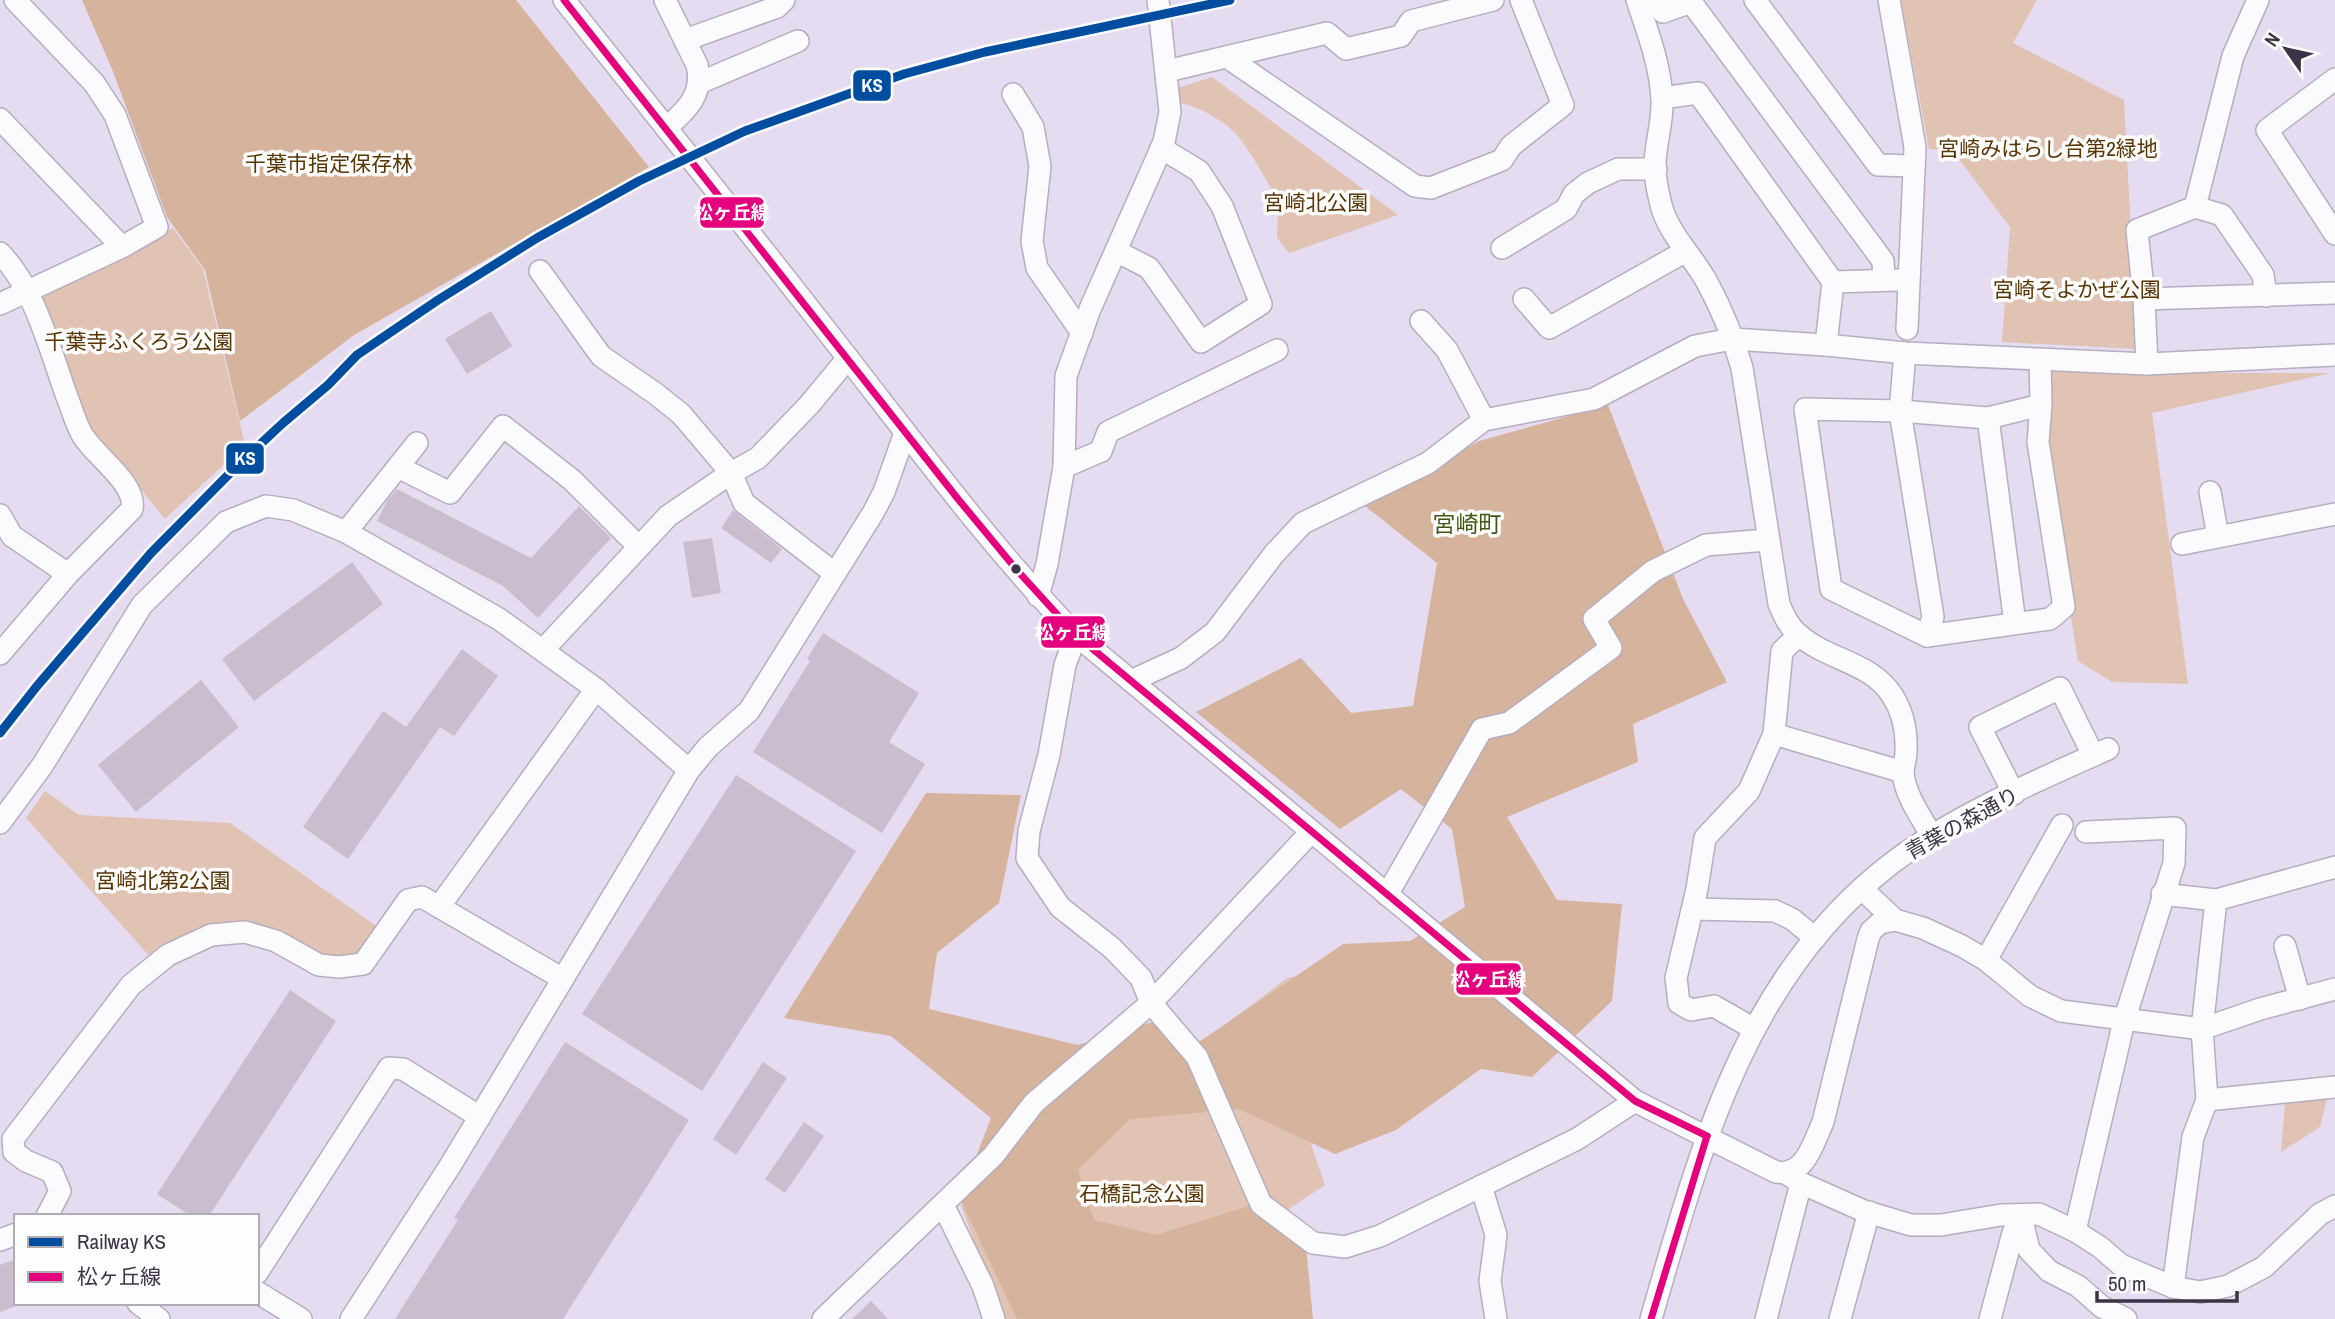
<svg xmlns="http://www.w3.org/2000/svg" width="2335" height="1319" font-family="'Archivo Narrow','Noto Sans JP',sans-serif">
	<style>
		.green { fill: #e0c3b3 }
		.forest { fill: #d5b39c }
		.building { fill: #c9bdce }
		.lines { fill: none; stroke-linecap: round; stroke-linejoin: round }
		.minor-casing { stroke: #b6adbf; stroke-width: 24 }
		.minor { stroke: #fbfafd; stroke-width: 21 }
		.bus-1-casing { stroke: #fdfdfd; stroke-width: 12 }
		.bus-1 { stroke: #e5007d; stroke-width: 7 }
		.rail-1-casing { stroke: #fdfdfd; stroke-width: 14 }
		.rail-1 { stroke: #014ea0; stroke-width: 9 }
		.bus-dot { fill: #3d3346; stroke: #fdfdfd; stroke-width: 2.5 }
		.labels { text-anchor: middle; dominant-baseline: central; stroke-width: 7; stroke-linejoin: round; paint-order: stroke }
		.park-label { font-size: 21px; fill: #593503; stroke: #fdfdfd }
		.street-label { font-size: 21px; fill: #3d3346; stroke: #fdfdfd }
		.neighbourhood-label { font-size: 23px; fill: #405911; stroke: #fdfdfd }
		.line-badge { stroke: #fdfdfd; stroke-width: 2.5 }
		.badge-label { font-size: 19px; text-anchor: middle; font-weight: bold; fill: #fff }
	</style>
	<rect width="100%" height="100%" fill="#e6dcf1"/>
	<g class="green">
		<polygon points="1901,0 2037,0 2013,43 2124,100 2137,349 2002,342 2010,227 1952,150 1929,149"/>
		<path d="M1212,77L1398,215L1289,253L1277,238C1277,224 1280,209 1274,195C1268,181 1247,147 1237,135C1226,122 1194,103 1177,103L1178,88Z"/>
		<polygon points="173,228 203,269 245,445 165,519 91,428 40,309 44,295"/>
		<polygon points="2050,369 2171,373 2330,373 2152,413 2188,684 2112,682 2078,661 2044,449"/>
		<polygon points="45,791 79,815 230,823 379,928 364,950 350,959 336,961 264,928 152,959 26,818"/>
		<polygon points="1415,956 1308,1135 1325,1185 1265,1225 1292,1319 1002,1319 961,1205 988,1178 1183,1057 1287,978"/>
		<polygon points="2327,1099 2320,1127 2281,1152 2285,1103"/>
	</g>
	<g class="forest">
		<polygon points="82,0 516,0 649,167 354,335 240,421 205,270 167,217 112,69"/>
		<polygon points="1608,405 1683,599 1727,682 1633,724 1638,762 1507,817 1557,900 1622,904 1612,1001 1532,1077 1481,1069 1396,1130 1335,1154 1239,1109 1130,1119 1078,1170 1094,1220 1156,1235 1252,1205 1306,1246 1313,1319 1017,1319 960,1198 991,1118 891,1036 784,1018 926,793 1021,795 999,903 937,953 929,1009 1078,1045 1152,1022 1193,1046 1343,944 1410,941 1465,907 1452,829 1401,789 1340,829 1196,712 1301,658 1351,713 1413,706 1437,563 1365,506 1479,441"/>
	</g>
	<g class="building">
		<polygon points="491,311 512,346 467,374 445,339"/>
		<polygon points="397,489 531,558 579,506 611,538 538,618 503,586 377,521 387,501"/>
		<polygon points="733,510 782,549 771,563 721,528"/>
		<polygon points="712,538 721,593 692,598 683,542"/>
		<polygon points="352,562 383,604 254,701 222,659"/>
		<polygon points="823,633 919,693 889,742 925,764 882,833 753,752 810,661 807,659"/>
		<polygon points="462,649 498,676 454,736 440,727 348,859 303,827 383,711 406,727"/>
		<polygon points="201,680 239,727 136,812 98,765"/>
		<polygon points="736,775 856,851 702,1091 582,1014"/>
		<polygon points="290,990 336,1021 209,1216 191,1216 157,1194"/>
		<polygon points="565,1042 689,1120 563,1319 395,1319 458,1220 454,1218"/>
		<polygon points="763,1062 787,1078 736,1155 713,1139"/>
		<polygon points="804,1122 824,1136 785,1193 765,1179"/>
		<polygon points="16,1259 16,1306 0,1312 0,1265"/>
		<polygon points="871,1301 888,1319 852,1319"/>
	</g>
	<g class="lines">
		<g class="minor-casing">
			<g id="minor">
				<path d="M564,0C659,119 754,237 847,357C921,452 993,549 1076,635L1635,1101L1776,1172C1805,1177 1813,1144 1823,1122L1868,939L1871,931L1880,923L1895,920L1923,928L1962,946L1986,960L2030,996L2061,1011L2202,1029L2260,1009L2335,989"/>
				<path d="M665,0L697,65C704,94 687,110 666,128"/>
				<path d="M1637,0C1648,33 1660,64 1662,99C1663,121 1656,141 1655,163C1654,177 1658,192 1661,205C1669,235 1694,257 1708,284C1722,310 1734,340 1742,368L1779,604C1784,616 1789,627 1799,635C1827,660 1871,662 1892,695C1903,712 1907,733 1906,752C1906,759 1903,766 1903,773C1905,795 1921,817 1932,836"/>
				<polyline points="1657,0 1663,12 1691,2 1883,261 1884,279"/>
				<polyline points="1755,0 1878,165 1914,166"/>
				<polyline points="1889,0 1915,147 1907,329"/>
				<polyline points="685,40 777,7 784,0"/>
				<polyline points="1227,57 1415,186 1431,188 1502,160 1511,146 1563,105 1521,0"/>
				<polyline points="1167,71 1327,33 1346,49 1401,36 1411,21 1493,0"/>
				<polyline points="2335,79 2267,130 2335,234"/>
				<polyline points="699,83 798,41"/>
				<polyline points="1013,94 1033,127 1040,166 1032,241 1037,268 1082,333"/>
				<polyline points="1662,98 1698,93 1833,282 1826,345"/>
				<polyline points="0,119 122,247"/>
				<polyline points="2195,207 2233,56 2258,0"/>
				<polyline points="1502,248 1566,209 1574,194 1588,183 1618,169 1656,169"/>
				<polyline points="1116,251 1149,268 1201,342 1261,304 1222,206 1199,171 1161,148"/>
				<path d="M0,253C35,289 50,350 67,397C72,409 76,425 83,436C96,457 137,484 132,509L68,574L0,654"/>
				<polyline points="540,271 601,356 656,394 681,414 731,473 744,503 834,573"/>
				<polyline points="1833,282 1898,280"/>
				<polyline points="1524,299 1549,328 1686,251"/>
				<polyline points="2144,299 2335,293"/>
				<polyline points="0,304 122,247 157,227 115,115 94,83 15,0"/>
				<polyline points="1421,321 1447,350 1484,420"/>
				<polyline points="1905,353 1900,411 1933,617 1927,636"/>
				<polyline points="2040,359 2041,405 2038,442 2064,607 2050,619 1927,636 1831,589 1805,409 1900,411 1988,418 2041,405"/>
				<polyline points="2147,364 2144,299 2137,230 2195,207 2222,215 2263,275 2266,296"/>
				<polyline points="1988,418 2015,623"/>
				<polyline points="398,467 450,493 503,426 572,480 638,546"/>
				<polyline points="1064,467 1101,451 1108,432 1277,350"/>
				<polyline points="2210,492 2218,537"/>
				<polyline points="0,515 12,536 68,574"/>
				<polyline points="346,532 417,443"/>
				<polyline points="2182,544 2335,514"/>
				<polyline points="1038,596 1047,564 1064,467 1066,376 1090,309 1164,142 1170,112 1158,0"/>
				<polyline points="1076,635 1065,665 1049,755 1029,831 1027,858 1060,907 1112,948 1141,978 1151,1003 1197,1057 1261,1204 1313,1243 1345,1247 1380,1236 1577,1139 1635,1101"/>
				<polyline points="543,650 668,516 731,473 758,458 809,405 848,358"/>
				<polyline points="1131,681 1181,658 1215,632 1274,554 1303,523 1428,463 1484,420 1594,399 1695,346 1732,339 1826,345 1905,353 2147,364 2335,355"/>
				<polyline points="1774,734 1903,772"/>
				<polyline points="2014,794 1980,727 2060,688 2093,755"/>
				<polyline points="0,823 42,766 142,605 226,522 266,506 293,510 346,532 499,619 596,689 689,770"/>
				<polyline points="2335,867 2216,900 2202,1029 2207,1100 2335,1087"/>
				<polyline points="1862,889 1895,920"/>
				<polyline points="2162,894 2216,900"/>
				<polyline points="1387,895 1482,729 1509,723 1611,648 1594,619 1653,571 1706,545 1767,540"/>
				<polyline points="439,907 596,689"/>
				<polyline points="1693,909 1775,911 1792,919 1815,938"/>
				<polyline points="2285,946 2300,999"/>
				<polyline points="1986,960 2062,825"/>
				<polyline points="1754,1029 1714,1006 1691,1010 1679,1003 1676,978 1697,889 1705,838 1749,791 1774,734 1782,651 1799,635"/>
				<polyline points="1787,1174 1801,1183 1864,1211 1911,1225 1941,1225 2001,1215 2039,1214 2075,1231 2100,1247 2121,1265 2173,1287 2200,1292 2228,1286 2264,1267 2320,1214 2335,1206"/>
				<polyline points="1481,1186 1496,1235 1490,1281 1496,1319"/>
				<polyline points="943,1205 983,1286 994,1319"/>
				<polyline points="47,1216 60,1191 52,1172 26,1161 14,1152 13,1139 131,985 168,955 211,935 245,932 276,941 319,965 339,967 363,964 408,900 422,897 563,979"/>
				<polyline points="2021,1216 2029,1250 2049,1271 2078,1286 2102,1307 2126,1319"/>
				<polyline points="2075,1231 2124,1021 2174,863 2175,828 2086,832"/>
				<polyline points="0,1240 16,1234"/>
				<polyline points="257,1273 389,1068 403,1069 480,1117"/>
				<polyline points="2173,1287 2193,1137 2207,1100"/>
				<polyline points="257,1292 301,1319"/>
				<polyline points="138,1303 159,1319"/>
				<polyline points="351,1319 450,1166 689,770 708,747 749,711 873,513 884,492 905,433"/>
				<polyline points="823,1319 993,1156 1034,1103 1151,1003 1311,832"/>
				<path d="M1651,1319C1700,1150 1745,975 1892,863C1954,816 2038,780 2108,749"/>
				<polyline points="1766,1319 1801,1183"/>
				<polyline points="1840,1319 1869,1212"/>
				<polyline points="1990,1319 2013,1233 2021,1216"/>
			</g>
		</g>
		<use href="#minor" class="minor"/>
		<g class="bus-1-casing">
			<g id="bus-1">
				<polyline points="564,0 958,499 1016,569 1076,635 1635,1101 1707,1136"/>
				<polyline points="1651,1319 1707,1136"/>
			</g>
		</g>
		<use href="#bus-1" class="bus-1"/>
		<g class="rail-1-casing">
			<polyline id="rail-1" points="0,733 37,686 151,553 239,464 283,423 328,385 357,355 438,300 537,238 639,181 745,131 904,74 985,52 1230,0"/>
		</g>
		<use href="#rail-1" class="rail-1"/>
	</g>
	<circle class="bus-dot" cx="1016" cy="569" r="6"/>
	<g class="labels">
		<g class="park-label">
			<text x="2048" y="148">宮崎みはらし台第2緑地</text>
			<text x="329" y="163">千葉市指定保存林</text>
			<text x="1316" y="202">宮崎北公園</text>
			<text x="2077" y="289">宮崎そよかぜ公園</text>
			<text x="139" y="341">千葉寺ふくろう公園</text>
			<text x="163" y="880">宮崎北第2公園</text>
			<text x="1142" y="1193">石橋記念公園</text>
		</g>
		<g class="street-label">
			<text transform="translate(1962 823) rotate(-29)">青葉の森通り</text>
		</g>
		<g class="neighbourhood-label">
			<text x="1467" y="523">宮崎町</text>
		</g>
	</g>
	<g class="line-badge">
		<rect x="852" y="69" width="40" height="33" rx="7" fill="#014ea0"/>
		<rect x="699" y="196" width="66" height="33" rx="7" fill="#e5007d"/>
		<rect x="225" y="442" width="40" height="33" rx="7" fill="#014ea0"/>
		<rect x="1040" y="615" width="66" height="34" rx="7" fill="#e5007d"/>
		<rect x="1455" y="962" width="67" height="34" rx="7" fill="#e5007d"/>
	</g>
	<g class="badge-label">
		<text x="872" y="92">KS</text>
		<text x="732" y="219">松ヶ丘線</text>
		<text x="245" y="465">KS</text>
		<text x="1073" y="639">松ヶ丘線</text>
		<text x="1489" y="986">松ヶ丘線</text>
	</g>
	<rect x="14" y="1214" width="245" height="91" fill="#fdfdfd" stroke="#b0acb4" stroke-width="2"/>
	<rect x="28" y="1237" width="35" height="10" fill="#014ea0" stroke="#b0acb4" stroke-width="2"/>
	<text x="77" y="1249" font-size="21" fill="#3d3346">Railway KS</text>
	<rect x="28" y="1272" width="35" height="10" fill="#e5007d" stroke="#b0acb4" stroke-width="2"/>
	<text x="77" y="1284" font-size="21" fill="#3d3346">松ヶ丘線</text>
	<g transform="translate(2286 49) rotate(304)" stroke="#fdfdfd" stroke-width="5" paint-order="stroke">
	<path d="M0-5L12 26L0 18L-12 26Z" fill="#3d3346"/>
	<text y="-10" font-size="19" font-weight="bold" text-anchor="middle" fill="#3d3346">N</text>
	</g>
	<path d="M2097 1291v10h140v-10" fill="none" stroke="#3d3346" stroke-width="3.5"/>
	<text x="2108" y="1291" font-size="21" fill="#3d3346" stroke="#fdfdfd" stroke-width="5" paint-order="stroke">50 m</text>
</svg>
